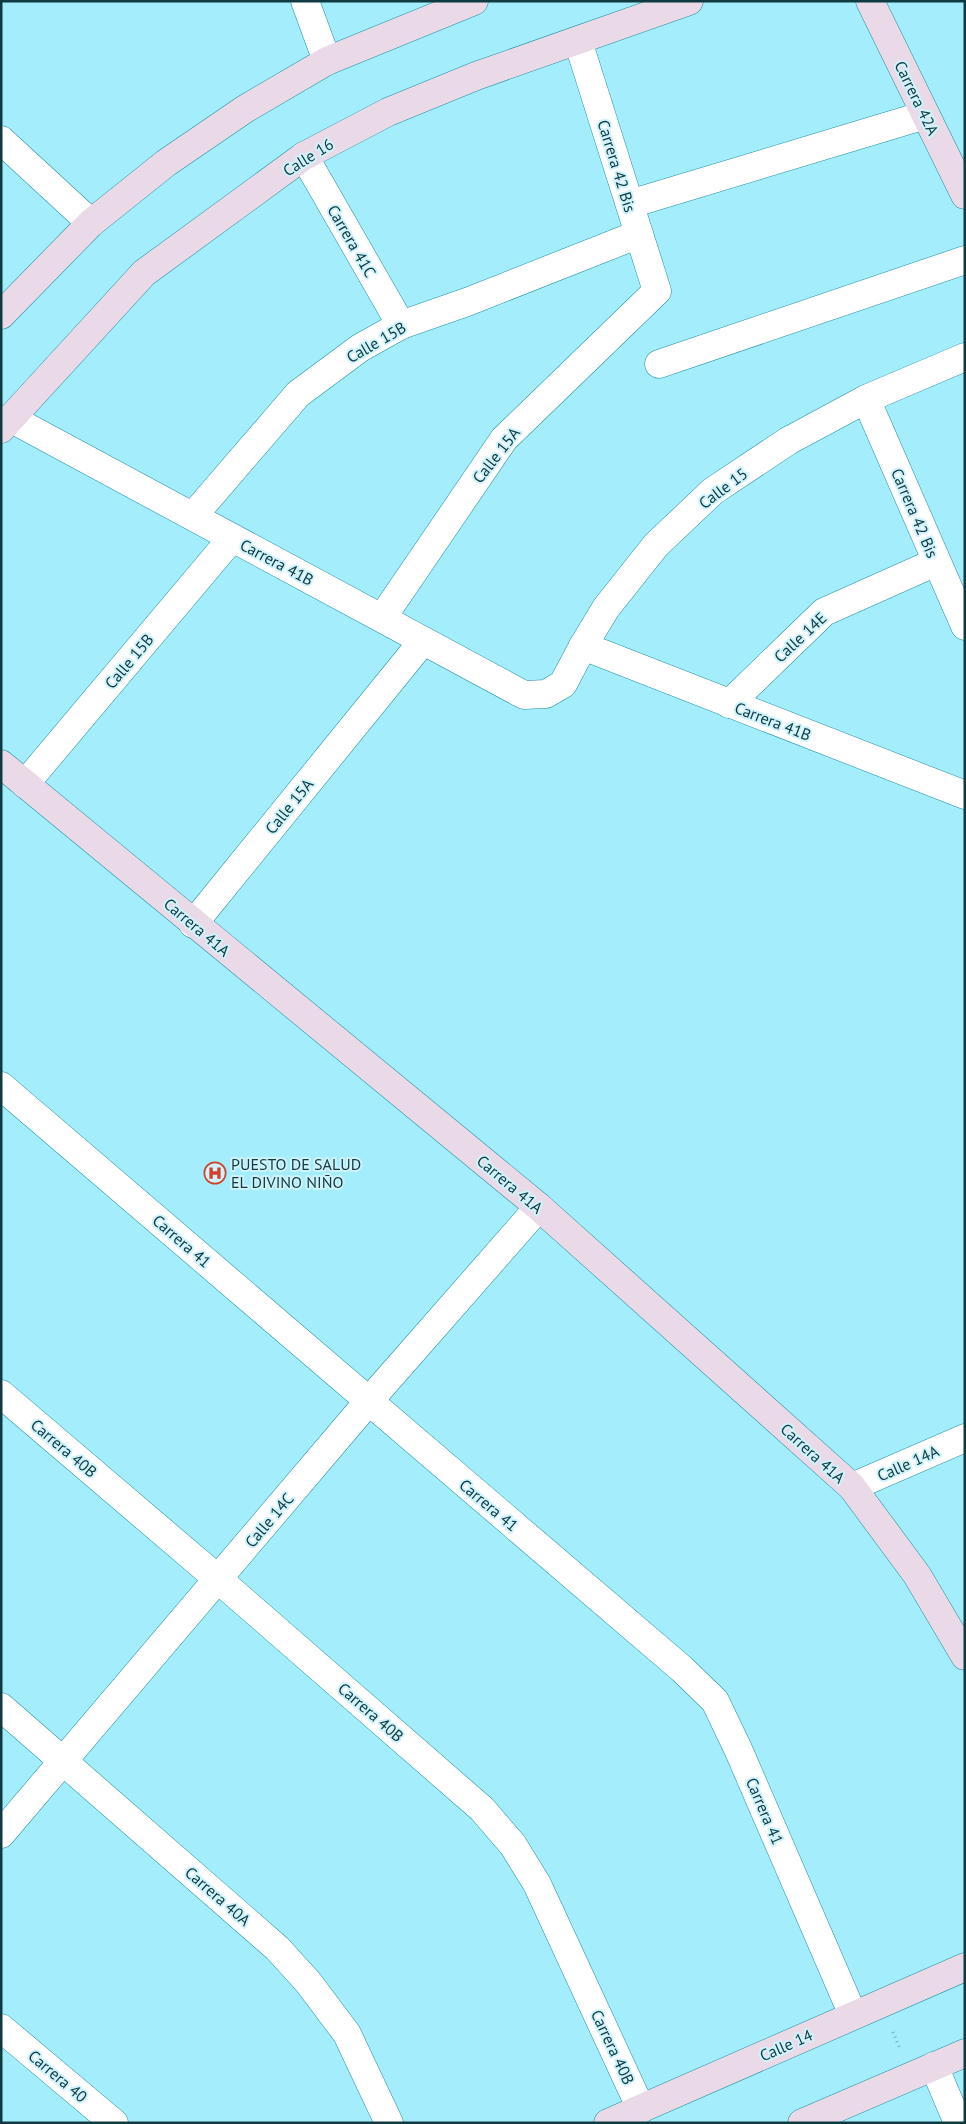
<svg xmlns="http://www.w3.org/2000/svg" width="966" height="2124" font-family="'PT Sans',sans-serif">
	<style>
		.lines { fill: none; stroke-linecap: round; stroke-linejoin: round }
		.street-casing { stroke: #248fa1; stroke-width: 29 }
		.secondary-casing { stroke: #248fa1; stroke-width: 29 }
		.path { stroke: #6baab6; stroke-width: 3; stroke-dasharray: 1 4; stroke-linecap: butt }
		.street { stroke: #fff; stroke-width: 28 }
		.secondary { stroke: #eadae8; stroke-width: 28 }
		.labels { text-anchor: middle; dominant-baseline: central; stroke-width: 4; stroke-linejoin: round; paint-order: stroke }
		.street-label { font-size: 16px; fill: #0f3a42; stroke: #d0f3fb }
		.poi-label { font-size: 16px; fill: #0f3a42; stroke: #d0f3fb; text-anchor: start }
	</style>
	<rect width="100%" height="100%" fill="#a3edfc"/>
	<g class="lines">
		<g class="street-casing">
			<g id="street">
				<polyline points="305,1 327,61"/>
				<polyline points="1,140 91,223"/>
				<polyline points="304,156 401,325"/>
				<polyline points="630,204 925,115"/>
				<polyline points="659,364 965,260"/>
				<polyline points="866,399 965,626"/>
				<polyline points="10,418 524,695 546,694 563,684 583,646 606,608 656,545 713,491 788,441 866,399 965,357"/>
				<polyline points="193,516 298,394 360,348 401,325 467,302 639,234"/>
				<polyline points="382,618 504,439 657,291 578,41"/>
				<polyline points="583,646 965,795"/>
				<polyline points="729,704 824,612 936,562"/>
				<polyline points="25,784 232,538"/>
				<polyline points="193,924 423,641"/>
				<polyline points="1,1086 682,1669 715,1701 738,1749 853,2015"/>
				<polyline points="1,1394 218,1579 482,1809 513,1845 537,1884 641,2109"/>
				<polyline points="852,1487 965,1438"/>
				<polyline points="1,1707 277,1948 308,1982 347,2034 389,2123"/>
				<polyline points="1,1834 368,1402 539,1207"/>
				<polyline points="1,2028 114,2123"/>
				<polyline points="934,2066 958,2123"/>
			</g>
		</g>
		<g class="secondary-casing">
			<g id="secondary">
				<polyline points="870,1 965,195"/>
				<polyline points="1,315 91,223 166,163 245,109 327,61 474,1"/>
				<polyline points="1,429 144,273 304,156 388,112 476,76 689,1"/>
				<polyline points="1,764 539,1207 852,1487 917,1575 965,1656"/>
				<polyline points="608,2123 965,1967"/>
				<polyline points="802,2123 965,2053"/>
			</g>
		</g>
		<polyline class="path" points="893,2032 900,2049"/>
		<use href="#street" class="street"/>
		<use href="#secondary" class="secondary"/>
	</g>
	<defs>
		<g id="hospital-ring" transform="scale(1.125)"><circle r="9.5" fill="#d0f3fb" stroke="#d0442e" stroke-width="1.5"/><path d="M-5-5h3v3.5h4V-5h3V5h-3V1.5h-4V5h-3Z" fill="#d0442e"/></g>
	</defs>
	<g fill-rule="evenodd">
		<use href="#hospital-ring" x="215" y="1173"/>
	</g>
	<g class="labels">
		<g class="street-label">
			<text transform="translate(917 98) rotate(64)">Carrera 42A</text>
			<text transform="translate(308 157) rotate(-32)">Calle 16</text>
			<text transform="translate(617 166) rotate(73)">Carrera 42 Bis</text>
			<text transform="translate(352 241) rotate(60)">Carrera 41C</text>
			<text transform="translate(376 342) rotate(-30)">Calle 15B</text>
			<text transform="translate(496 455) rotate(-52)">Calle 15A</text>
			<text transform="translate(723 488) rotate(-37)">Calle 15</text>
			<text transform="translate(915 513) rotate(67)">Carrera 42 Bis</text>
			<text transform="translate(277 562) rotate(28)">Carrera 41B</text>
			<text transform="translate(800 637) rotate(-43)">Calle 14E</text>
			<text transform="translate(129 661) rotate(-50)">Calle 15B</text>
			<text transform="translate(773 721) rotate(21)">Carrera 41B</text>
			<text transform="translate(289 806) rotate(-51)">Calle 15A</text>
			<text transform="translate(197 927) rotate(40)">Carrera 41A</text>
			<text transform="translate(510 1184) rotate(40)">Carrera 41A</text>
			<text transform="translate(182 1241) rotate(41)">Carrera 41</text>
			<text transform="translate(64 1448) rotate(40)">Carrera 40B</text>
			<text transform="translate(813 1453) rotate(42)">Carrera 41A</text>
			<text transform="translate(908 1463) rotate(-24)">Calle 14A</text>
			<text transform="translate(489 1505) rotate(40)">Carrera 41</text>
			<text transform="translate(269 1520) rotate(-50)">Calle 14C</text>
			<text transform="translate(371 1712) rotate(41)">Carrera 40B</text>
			<text transform="translate(765 1811) rotate(67)">Carrera 41</text>
			<text transform="translate(218 1896) rotate(41)">Carrera 40A</text>
			<text transform="translate(786 2045) rotate(-24)">Calle 14</text>
			<text transform="translate(613 2047) rotate(65)">Carrera 40B</text>
			<text transform="translate(58 2076) rotate(40)">Carrera 40</text>
		</g>
		<g class="poi-label">
			<text x="231" y="1164">PUESTO DE SALUD<tspan x="231" dy="18">EL DIVINO NIÑO</tspan></text>
		</g>
	</g>
	<rect width="966" height="2124" fill="none" stroke="#0f3a42" stroke-width="5"/>
</svg>
